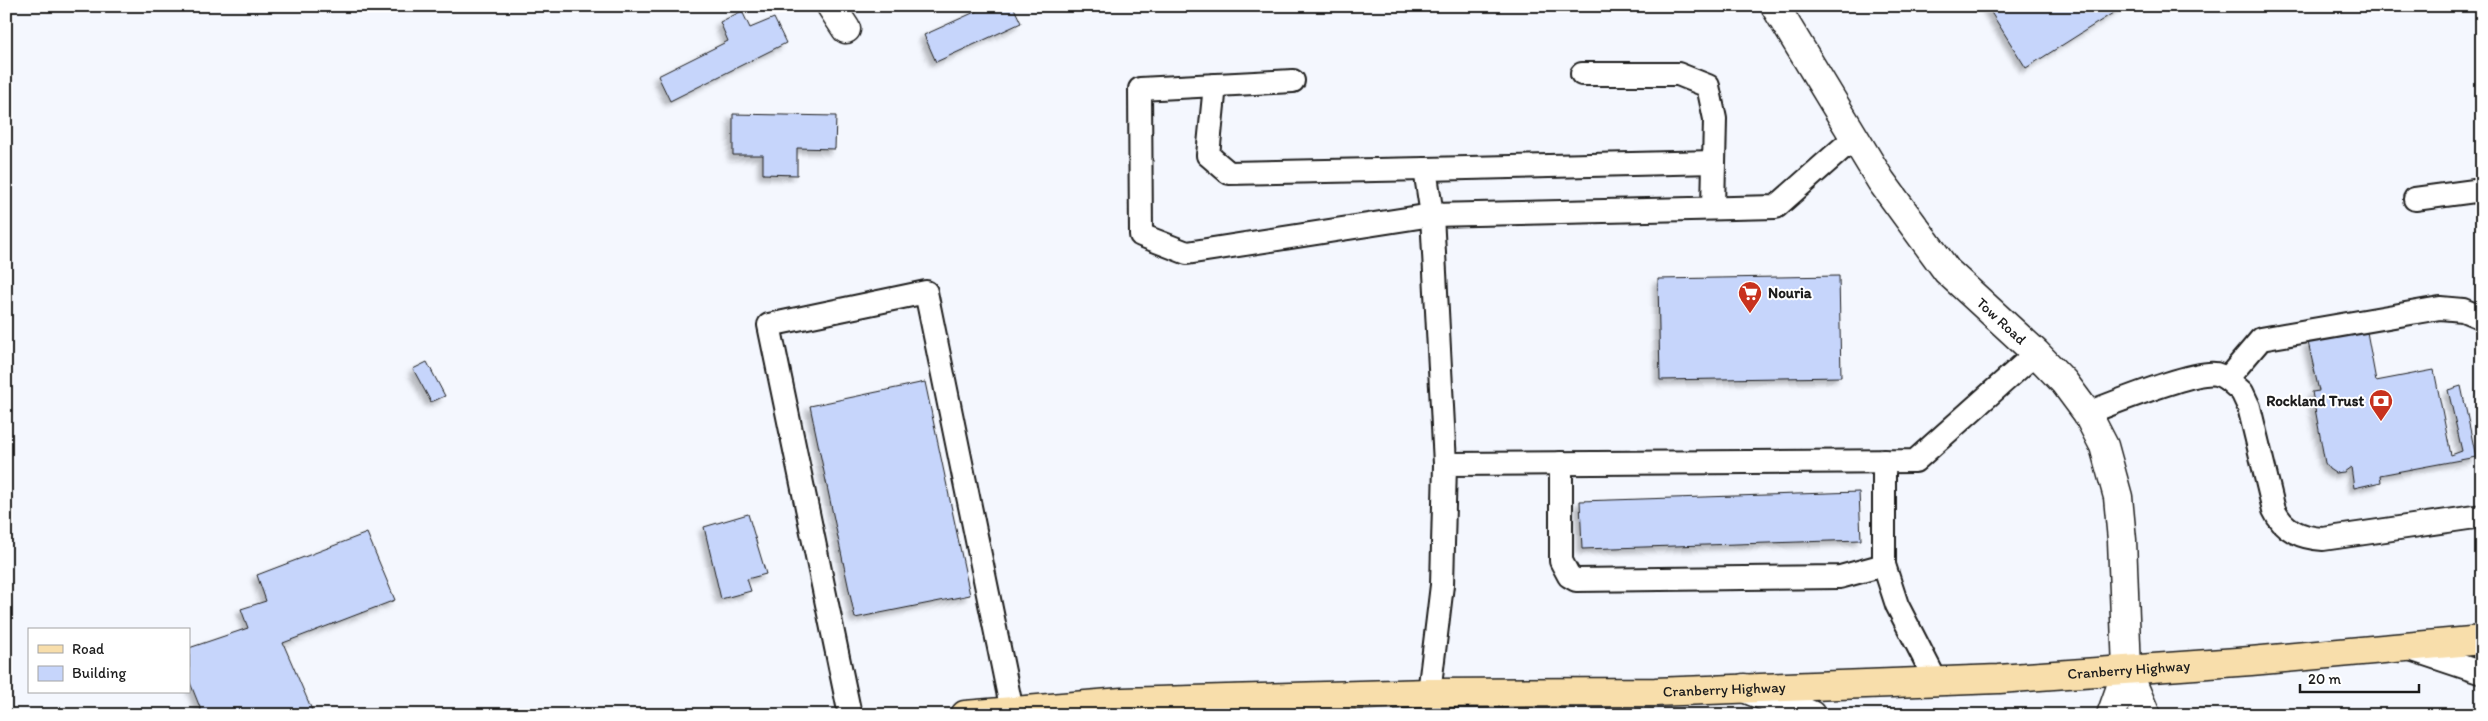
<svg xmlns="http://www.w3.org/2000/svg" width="2488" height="721" font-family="Itim,sans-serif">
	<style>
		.building { fill: #c6d5fb; stroke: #1c1c1c; filter: url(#shadow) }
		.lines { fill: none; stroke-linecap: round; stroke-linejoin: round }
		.service-casing { stroke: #1c1c1c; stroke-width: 26 }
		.minor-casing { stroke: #1c1c1c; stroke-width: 31 }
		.primary-casing { stroke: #1c1c1c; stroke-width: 31 }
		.service { stroke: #fff; stroke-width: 22 }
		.minor { stroke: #fff; stroke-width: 28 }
		.primary { stroke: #f8deab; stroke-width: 28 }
		.labels { text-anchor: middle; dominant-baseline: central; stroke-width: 4; stroke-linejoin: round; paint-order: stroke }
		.poi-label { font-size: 15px; font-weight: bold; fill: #1c1c1c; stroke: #fff; text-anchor: start }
		.street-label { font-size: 15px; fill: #1c1c1c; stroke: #fff }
	</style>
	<defs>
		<filter id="shadow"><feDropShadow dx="-4.5" dy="4.5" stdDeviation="2.5" flood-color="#0004"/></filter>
	</defs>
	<rect width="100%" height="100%" fill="#f4f7fe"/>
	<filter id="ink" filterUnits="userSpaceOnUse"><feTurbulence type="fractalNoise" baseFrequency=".02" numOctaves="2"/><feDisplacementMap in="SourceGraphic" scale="10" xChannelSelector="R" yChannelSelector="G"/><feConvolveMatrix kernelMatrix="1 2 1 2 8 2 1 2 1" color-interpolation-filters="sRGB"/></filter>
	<g filter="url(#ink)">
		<g class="building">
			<polygon points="988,6 1013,6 1021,23 936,62 924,35"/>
			<polygon points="1987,6 2124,6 2026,68"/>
			<polygon points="742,11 750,28 774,18 786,43 670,101 658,76 728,41 720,22"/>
			<polygon points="733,114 836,116 835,149 797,148 797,175 763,174 763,155 733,155"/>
			<polygon points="1839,276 1841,377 1660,380 1658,279"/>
			<polygon points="2367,332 2376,381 2434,370 2451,455 2462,451 2448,390 2461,386 2476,457 2380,475 2381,482 2354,488 2351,467 2344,472 2335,473 2329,469 2325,463 2312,392 2319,391 2308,342"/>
			<polygon points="427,362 445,396 431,402 413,369"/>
			<polygon points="925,382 970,595 855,618 810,406"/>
			<polygon points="1859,492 1861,540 1582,549 1580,501"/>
			<polygon points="748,514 766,574 747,579 751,591 721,599 704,527"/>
			<polygon points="367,533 395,600 283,643 312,710 304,715 203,715 189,680 189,648 248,628 241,609 266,601 257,575"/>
		</g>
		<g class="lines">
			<g class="service-casing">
				<g id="service">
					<polyline points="1582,74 1678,74 1708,86 1715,119 1713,208"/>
					<polyline points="1293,81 1140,89 1141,235 1187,253 1432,215 1776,207 1855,137"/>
					<polyline points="1215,85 1208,155 1229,173 1425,169"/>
					<polyline points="2415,199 2482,190"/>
					<path d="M2227,379L2242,392L2249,407L2274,510C2283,530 2302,538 2323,539L2482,516"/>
					<path d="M2087,413C2112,404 2194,370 2216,374C2220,375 2224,377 2227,379L2261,339L2440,308L2463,310L2482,318"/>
					<polyline points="1884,461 1884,565 1897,605 1936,681"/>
					<polyline points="1561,463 1561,561 1569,576 1576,580 1840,577 1884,565"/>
					<polyline points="1445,464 1432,215 1425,169 1714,162"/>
					<polyline points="2407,648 2482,673"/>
					<polyline points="1429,693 1442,585 1445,464 1915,461 2036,353"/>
					<polyline points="850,715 769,325 926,292 1012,711"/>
				</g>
			</g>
			<g class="minor-casing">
				<g id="minor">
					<polyline points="831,6 846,29"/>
					<path id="s1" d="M1775,6L1881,181L1947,271L2036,353L2064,382L2087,413L2104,446L2118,497L2122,540L2127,670L2146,715"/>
					<polyline points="1744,688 1811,715"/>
					<polyline points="2111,715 2127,670"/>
				</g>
			</g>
			<g class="primary-casing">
				<g id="primary">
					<path id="s2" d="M965,715L1122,702L1429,693L1655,692L1999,679L2251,661L2482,640"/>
				</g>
			</g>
			<use href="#service" class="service"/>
			<use href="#minor" class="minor"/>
			<use href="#primary" class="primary"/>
		</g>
	</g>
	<defs>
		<g id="supermarket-pin" transform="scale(1.25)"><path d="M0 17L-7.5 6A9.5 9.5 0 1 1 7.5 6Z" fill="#c8321e" stroke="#fff"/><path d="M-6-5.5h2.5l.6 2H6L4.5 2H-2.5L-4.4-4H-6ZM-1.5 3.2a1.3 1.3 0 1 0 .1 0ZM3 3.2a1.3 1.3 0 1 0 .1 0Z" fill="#fff"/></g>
		<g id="bank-pin" transform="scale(1.25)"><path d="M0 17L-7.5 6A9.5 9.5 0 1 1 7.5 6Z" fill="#c8321e" stroke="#fff"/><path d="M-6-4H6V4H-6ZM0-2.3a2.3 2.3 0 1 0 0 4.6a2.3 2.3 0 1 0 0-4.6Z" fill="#fff"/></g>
	</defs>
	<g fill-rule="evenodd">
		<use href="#supermarket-pin" x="1750" y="293"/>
		<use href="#bank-pin" x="2381" y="401"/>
	</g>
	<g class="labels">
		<g class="poi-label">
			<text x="1768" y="293">Nouria</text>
			<text x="2364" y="401" text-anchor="end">Rockland Trust</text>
		</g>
		<g class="street-label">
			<text stroke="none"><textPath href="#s1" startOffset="390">Tow Road</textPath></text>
			<text stroke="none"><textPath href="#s2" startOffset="1165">Cranberry Highway</textPath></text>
			<text stroke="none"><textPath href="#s2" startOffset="760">Cranberry Highway</textPath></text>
		</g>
	</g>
	<rect width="2488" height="721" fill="none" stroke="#fff" stroke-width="25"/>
	<rect x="12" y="12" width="2463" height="696" fill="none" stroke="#1c1c1c" stroke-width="2" filter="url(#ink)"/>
	<rect x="28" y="628" width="162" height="65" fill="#ffffff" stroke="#a4a4a4"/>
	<rect x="38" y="645" width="25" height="8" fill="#f8deab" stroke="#a4a4a4"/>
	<text x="72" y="654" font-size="15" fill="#1c1c1c">Road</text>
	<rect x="38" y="666" width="25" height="15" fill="#c6d5fb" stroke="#a4a4a4"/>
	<text x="72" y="678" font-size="15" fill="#1c1c1c">Building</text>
	<path d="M2300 684v8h119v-8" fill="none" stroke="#1c1c1c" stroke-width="2.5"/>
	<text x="2308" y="684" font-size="15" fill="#1c1c1c" stroke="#ffffff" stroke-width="4" paint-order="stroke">20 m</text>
</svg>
